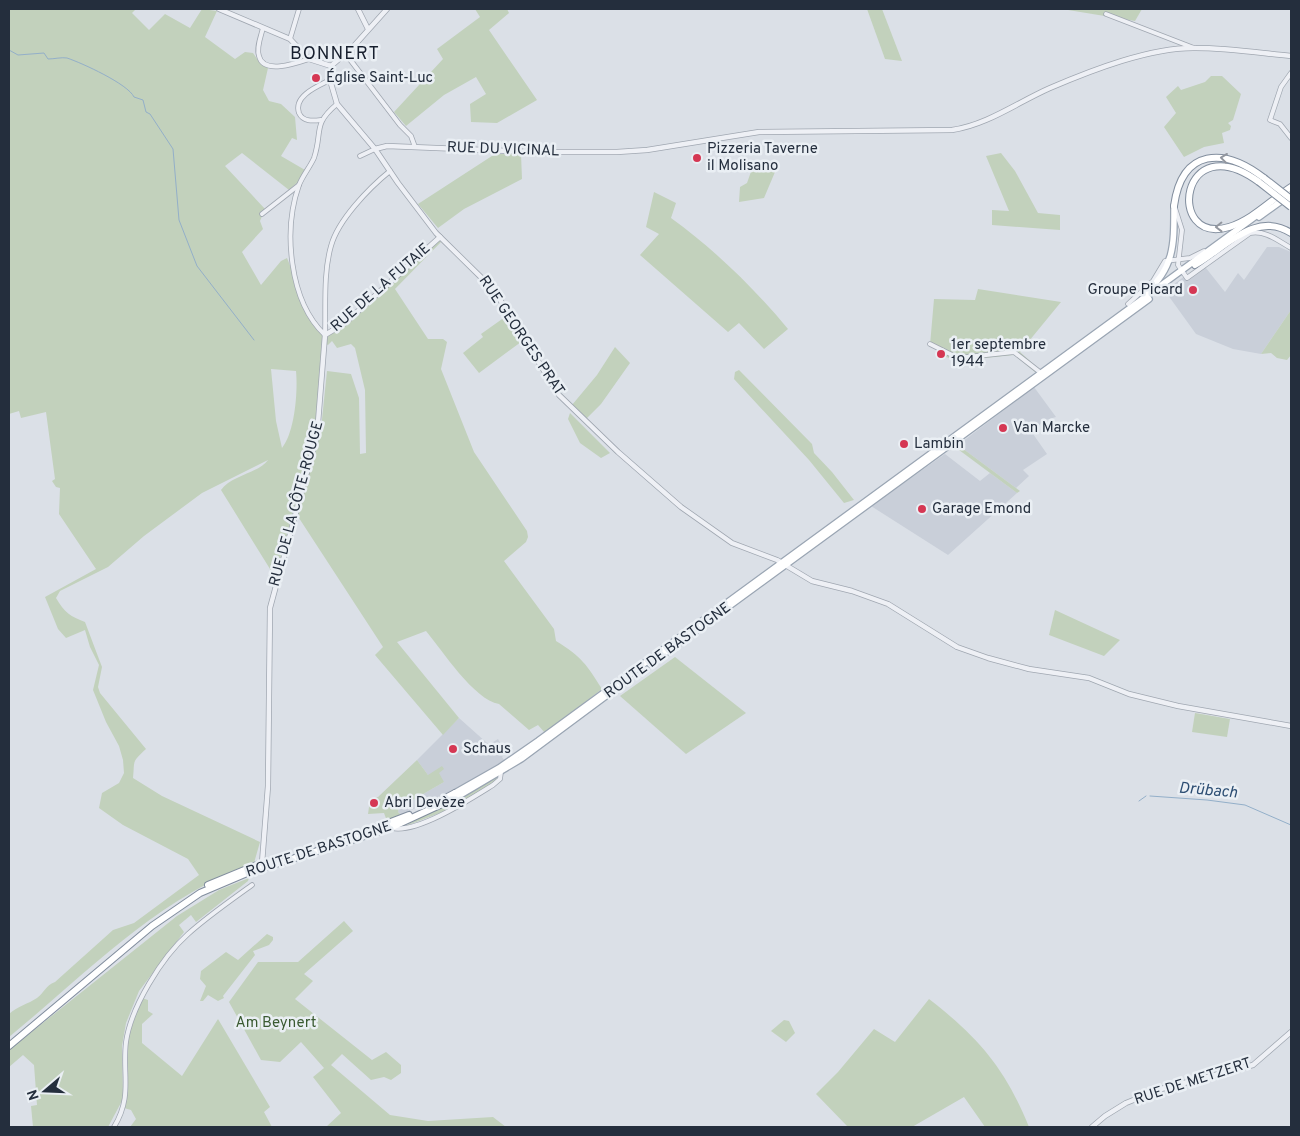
<svg xmlns="http://www.w3.org/2000/svg" width="1300" height="1136" font-family="Overpass,sans-serif">
	<style>
		.built { fill: #c9cfd9 }
		.green { fill: #c2d1bc; fill-rule: evenodd }
		.lines { fill: none; stroke-linecap: round; stroke-linejoin: round }
		.stream { stroke: #93afc9; stroke-width: 1 }
		.minor-casing { stroke: #a0a7b1; stroke-width: 5.5 }
		.tertiary-casing { stroke: #a0a7b1; stroke-width: 6 }
		.primary-casing { stroke: #9aa5b3; stroke-width: 8 }
		.trunk-casing { stroke: #828e9e; stroke-width: 8 }
		.minor { stroke: #eef0f5; stroke-width: 4 }
		.tertiary { stroke: #eef0f5; stroke-width: 4.5 }
		.primary { stroke: #fff; stroke-width: 5.5 }
		.trunk { stroke: #fff; stroke-width: 6 }
		.trunk-bridge-casing { stroke: #828e9e; stroke-width: 8; stroke-linecap: butt }
		.trunk-bridge { stroke: #fff; stroke-width: 6 }
		.oneway { stroke: #92969e }
		.poi-dot { fill: #d53753; stroke: #eaeff4; stroke-width: 2 }
		.labels { text-anchor: middle; dominant-baseline: central; stroke-width: 5; stroke-linejoin: round; paint-order: stroke }
		.poi-label { font-size: 15px; fill: #242e3d; stroke: #eaeff4; text-anchor: start }
		.street-label { font-size: 15px; fill: #242e3d; stroke: #eaeff4 }
		.park-label { font-size: 15px; fill: #3a5a31; stroke: #eaeff4 }
		.water-label { font-size: 16px; font-style: italic; fill: #2d4e73; stroke: #eaeff4 }
		.quarter-label { font-size: 18px; letter-spacing: 1px; fill: #171f2e; stroke: #eaeff4 }
	</style>
	<rect width="100%" height="100%" fill="#dbe0e7"/>
	<g class="built">
		<polygon points="1267,247 1279,247 1291,252 1291,310 1261,354 1233,349 1196,334 1165,291 1202,263 1225,292 1238,273 1244,280"/>
		<polygon points="1034,387 1056,417 1046,420 1031,431 1047,454 1023,470 1029,476 1016,488 958,445"/>
		<polygon points="945,454 980,481 990,473 1017,493 948,555 871,506"/>
		<polygon points="459,718 487,743 490,744 498,739 503,748 507,746 506,753 502,757 506,763 470,785 453,790 401,815 398,812 399,808 444,782 428,775 417,760"/>
	</g>
	<g class="green">
		<path d="M9,9H136L132,13L149,30L165,14L190,28L202,9L217,11L205,37L235,59L245,52L253,53L260,63L268,68L263,90L269,101L281,104L295,117L297,140L292,138L281,156L305,170L300,180L289,190L242,153L225,166L265,209L260,221L263,229L242,252L261,285L281,261L287,258L313,322L325,335L337,328L438,239L441,242L395,289L428,339H443L447,342L441,369L474,452L527,531L528,537L526,542L504,561L554,629L556,641C581,656 587,665 602,689L545,733L538,725L529,730L499,704C474,700 442,650 426,631L397,642L459,718L443,735L375,655L383,647L297,515L321,429L327,371L351,374L359,398L360,454L366,453L365,390L355,348L351,344L337,348L332,341L328,345L322,342L317,427L275,577L221,490C232,475 259,473 268,460L202,493L144,536L108,567L60,591L56,598C64,612 71,617 85,622L102,667L98,687L100,693L146,749C131,763 135,760 133,778L162,796L260,842L254,863C158,897 86,974 9,1037V1014C18,1006 28,1004 37,998C45,992 45,986 55,982L113,930L134,923L199,875L188,859L123,825L99,808L102,793L119,783L124,773L123,760L119,746L106,722L93,690L99,665L90,647L85,630L66,638L58,629L45,597L96,569L59,514L60,488L56,487L52,481L55,479L46,412L21,418L19,411L9,414ZM271,369L296,371C298,391 295,432 282,448L276,421Z"/>
		<polygon points="475,9 507,9 509,13 489,30 537,100 497,123 471,122 470,104 486,94 476,77 444,95 406,126 394,112 443,59 437,49 480,17"/>
		<polygon points="867,9 882,9 902,61 885,59"/>
		<polygon points="1062,9 1142,9 1135,21"/>
		<polygon points="1211,76 1222,76 1241,94 1233,120 1228,123 1231,126 1230,130 1222,133 1224,143 1204,147 1184,157 1164,127 1176,113 1166,97 1178,86 1181,90 1205,82"/>
		<polygon points="1001,153 1015,171 1038,213 1060,215 1060,230 992,225 992,210 1009,211 986,156"/>
		<polygon points="495,154 521,154 522,179 464,209 438,228 418,204"/>
		<polygon points="753,166 775,172 764,198 739,202 740,187 747,183"/>
		<path d="M654,192L676,203L671,218C715,250 753,287 788,329L764,349L739,323L728,332L640,255L659,234L646,227Z"/>
		<polygon points="978,289 1061,302 1020,352 1039,369 1035,372 1014,355 958,361 937,354 938,350 930,345 934,299 975,300"/>
		<polygon points="1291,310 1291,355 1287,360 1277,358 1271,353 1261,354"/>
		<polygon points="505,317 521,342 479,373 463,353 483,337 481,334"/>
		<polygon points="615,347 630,363 601,404 586,419 572,405 597,375"/>
		<polygon points="739,370 812,444 814,453 832,472 854,500 844,503 809,460 734,379 735,372"/>
		<polygon points="570,413 610,453 601,458 580,443 568,419"/>
		<polygon points="958,445 1016,488 1020,491 1017,493 955,447"/>
		<polygon points="1055,610 1120,640 1104,656 1049,635"/>
		<polygon points="675,657 746,713 686,754 620,696"/>
		<polygon points="1195,713 1230,719 1227,737 1192,732"/>
		<polygon points="417,760 428,775 442,766 444,769 439,773 444,782 399,808 398,812 401,815 387,821 384,813 368,814 370,800 378,797"/>
		<polygon points="497,777 496,782 453,808 403,827"/>
		<polygon points="249,878 248,881 196,922 191,915 179,925 184,932 139,991 126,1023 122,1046 123,1099 108,1127 33,1127 31,1106 37,1105 34,1065 23,1055 9,1067 9,1050 177,916 219,890"/>
		<polygon points="344,921 353,931 304,974 313,981 295,999 372,1060 386,1052 401,1065 401,1073 391,1080 384,1077 371,1080 342,1054 331,1065 390,1115 428,1121 493,1117 506,1127 326,1127 341,1113 313,1077 324,1068 301,1042 280,1062 261,1060 229,1002 258,962 298,962"/>
		<polygon points="267,934 273,937 273,940 269,945 253,951 255,955 223,996 224,998 218,1001 208,995 203,1001 200,1001 206,986 200,979 201,971 226,952 238,960"/>
		<path d="M142,998L148,1000V1011L153,1014L142,1024V1043L182,1076L218,1019L270,1107L264,1112L272,1127H130L136,1119L131,1110L124,1108C129,1086 124,1067 126,1046C128,1028 135,1013 142,998Z"/>
		<path d="M929,999C979,1038 1005,1068 1029,1127H985L964,1097L912,1127H848L816,1094L838,1072L874,1029L895,1042Z"/>
		<polygon points="784,1020 789,1021 795,1033 786,1042 771,1031"/>
	</g>
	<g class="lines">
		<g class="stream">
			<path d="M9,50L18,55L44,53L48,59C54,59 62,57 67,58C82,63 128,84 134,97L143,100L146,112L150,114L173,149L179,220L197,266L254,340"/>
			<polyline points="1150,796 1207,800 1245,805 1291,825"/>
			<polyline points="1139,801 1146,796"/>
		</g>
		<g class="minor-casing">
			<g id="minor">
				<polyline points="1106,14 1194,48"/>
				<path d="M263,28C261,36 256,48 259,56C263,75 297,63 309,59"/>
				<polyline points="290,39 299,9"/>
				<polyline points="345,53 400,125 411,136 415,147"/>
				<polyline points="1291,73 1281,87 1270,120 1280,124 1291,138"/>
				<path d="M321,120C313,121 303,122 299,113C293,96 318,86 330,80"/>
				<polyline points="360,156 375,149"/>
				<path d="M1175,208L1182,230L1178,265L1187,278L1250,233C1266,230 1278,241 1291,248"/>
				<polyline points="262,214 299,185"/>
				<polyline points="1128,304 1153,281 1165,261 1190,258 1204,251"/>
				<path d="M325,335C289,301 283,230 299,185C303,175 310,167 314,158C323,131 312,125 337,104"/>
				<path d="M325,335C326,307 323,274 331,246C338,220 369,188 390,171"/>
				<polyline points="930,344 958,358 1014,352 1041,373"/>
				<path d="M392,828C417,834 472,798 493,785L500,779L501,772"/>
				<path d="M114,1127C133,1096 122,1074 126,1042C131,1007 162,957 188,934C208,916 230,901 252,885"/>
			</g>
		</g>
		<g class="tertiary-casing">
			<g id="tertiary">
				<polyline points="219,9 290,39 309,59 331,66"/>
				<polyline points="358,9 368,29"/>
				<polyline points="387,9 353,47 331,66 330,80 337,104 375,149 398,183 436,233 494,290 559,395 618,452 681,507 732,543 777,560 812,581 852,591 888,604 957,647 988,658 1029,669 1089,678 1129,694 1178,706 1291,726"/>
				<path d="M375,149L387,146L533,152H617L647,150L759,132L952,130C987,125 1018,102 1050,88C1092,70 1151,47 1196,48C1228,48 1260,53 1291,56"/>
				<polyline points="262,863 268,786 270,608 317,435 325,335 345,323 440,237"/>
				<polyline points="1092,1127 1105,1116 1126,1103 1161,1089 1253,1065 1291,1032"/>
			</g>
		</g>
		<g class="primary-casing">
			<g id="primary">
				<polyline points="1259,217 1291,194"/>
				<path d="M1145,294C1175,267 1174,244 1174,206"/>
				<polyline points="650,664 1149,299"/>
				<polyline points="455,793 499,768 538,741 1260,213"/>
				<polyline points="457,797 521,759 626,681"/>
			</g>
		</g>
		<g class="trunk-casing">
			<g id="trunk">
				<path d="M1259,182C1180,124 1165,246 1229,227C1252,220 1271,200 1291,187"/>
				<path d="M1174,206C1182,148 1224,147 1264,178"/>
				<path d="M1195,265C1225,248 1256,210 1291,233"/>
				<polyline points="438,802 455,793"/>
				<polyline points="357,835 409,815"/>
				<polyline points="208,885 259,864"/>
				<polyline points="9,1046 152,926 200,893 247,873 390,828 457,797"/>
			</g>
		</g>
		<use href="#minor" class="minor"/>
		<use href="#tertiary" class="tertiary"/>
		<use href="#primary" class="primary"/>
		<use href="#trunk" class="trunk"/>
		<g class="trunk-bridge-casing">
			<g id="trunk-bridge">
				<polyline points="1264,178 1291,199"/>
				<polyline points="1259,182 1291,207"/>
			</g>
		</g>
		<use href="#trunk-bridge" class="trunk-bridge"/>
	</g>
	<defs><path id="oneway-chevron" d="M-2-3.5L2.5 0L-2 3.5" fill="none" stroke-width="1.6" stroke-linecap="round" stroke-linejoin="round" transform="scale(1.25)"/></defs>
	<g class="oneway">
		<use href="#oneway-chevron" transform="translate(1224 158) rotate(-173)"/>
		<use href="#oneway-chevron" transform="translate(1219 227) rotate(179)"/>
	</g>
	<g class="poi-dot">
		<circle cx="316" cy="78" r="5"/>
		<circle cx="697" cy="158" r="5"/>
		<circle cx="1193" cy="290" r="5"/>
		<circle cx="941" cy="354" r="5"/>
		<circle cx="1003" cy="428" r="5"/>
		<circle cx="904" cy="444" r="5"/>
		<circle cx="922" cy="509" r="5"/>
		<circle cx="453" cy="749" r="5"/>
		<circle cx="374" cy="803" r="5"/>
	</g>
	<g class="labels">
		<g class="poi-label">
			<text x="326" y="78">Église Saint-Luc</text>
			<text x="707" y="149">Pizzeria Taverne<tspan x="707" dy="17">il Molisano</tspan></text>
			<text x="1183" y="290" text-anchor="end">Groupe Picard</text>
			<text x="951" y="345">1er septembre<tspan x="951" dy="17">1944</tspan></text>
			<text x="1013" y="428">Van Marcke</text>
			<text x="914" y="444">Lambin</text>
			<text x="932" y="509">Garage Emond</text>
			<text x="463" y="749">Schaus</text>
			<text x="384" y="803">Abri Devèze</text>
		</g>
		<g class="street-label">
			<text transform="translate(503 150) rotate(2)">RUE DU VICINAL</text>
			<text transform="translate(381 288) rotate(-41)">RUE DE LA FUTAIE</text>
			<text transform="translate(521 336) rotate(56)">RUE GEORGES PRAT</text>
			<text transform="translate(297 504) rotate(-75)">RUE DE LA CÔTE-ROUGE</text>
			<text transform="translate(668 651) rotate(-36)">ROUTE DE BASTOGNE</text>
			<text transform="translate(319 850) rotate(-18)">ROUTE DE BASTOGNE</text>
			<text transform="translate(1193 1082) rotate(-18)">RUE DE METZERT</text>
		</g>
		<g class="park-label">
			<text x="276" y="1023">Am Beynert</text>
		</g>
		<g class="water-label">
			<text transform="translate(1208 791) rotate(5)">Drübach</text>
		</g>
		<g class="quarter-label">
			<text x="335" y="54">BONNERT</text>
		</g>
	</g>
	<rect width="1300" height="1136" fill="none" stroke="#242e3d" stroke-width="20"/>
	<g transform="translate(45 1091) rotate(251)" stroke="#eaeff4" stroke-width="4" paint-order="stroke">
	<path d="M0-4L9 19L0 12L-9 19Z" fill="#242e3d"/>
	<text y="-8" font-size="14" font-weight="bold" text-anchor="middle" fill="#242e3d">N</text>
	</g>
</svg>
